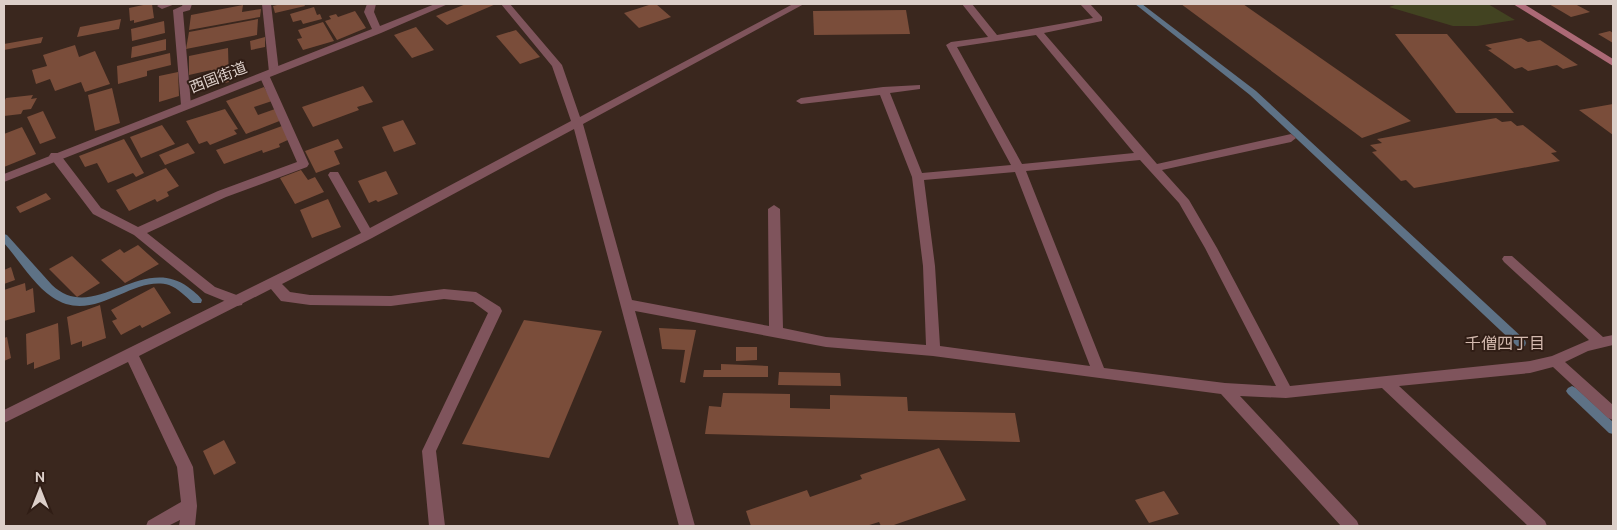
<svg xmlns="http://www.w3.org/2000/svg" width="1617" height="530" font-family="Ubuntu,'Noto Sans JP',sans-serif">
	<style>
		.green { fill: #424321 }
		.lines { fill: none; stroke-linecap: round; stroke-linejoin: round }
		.stream { fill: #5e7286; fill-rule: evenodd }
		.building { fill: #7a4d3a }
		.lane { fill: #7f545c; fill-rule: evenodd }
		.street { fill: #7f545c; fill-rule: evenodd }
		.secondary { fill: #ac6976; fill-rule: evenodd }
		.labels { text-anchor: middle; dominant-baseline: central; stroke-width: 4; stroke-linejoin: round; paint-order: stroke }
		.street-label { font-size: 15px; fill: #dccfc9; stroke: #301d15 }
		.neighbourhood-label { font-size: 16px; fill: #d4baaf; stroke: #301d15 }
	</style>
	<rect width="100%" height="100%" fill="#3a271e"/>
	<polygon class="green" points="1398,4 1488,4 1515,20 1477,26 1453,26 1389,7"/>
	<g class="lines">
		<g class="stream">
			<polygon points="1135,4 1142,4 1256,91 1525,340 1526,343 1525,346 1521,347 1517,346 1250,95"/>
			<path d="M4,234L7,235L52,285C94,325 141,253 188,287C193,291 199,295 202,300L201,303H193C186,297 178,288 169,285C132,274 94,326 52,297C34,285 19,260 4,243Z"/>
			<polygon points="1572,386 1576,388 1613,422 1613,434 1609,433 1568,394 1566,391 1568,388"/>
		</g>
	</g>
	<g class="building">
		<polygon points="148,4 152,4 154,18 134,23 134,20 130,21 129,8"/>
		<polygon points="281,4 304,4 305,6 275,13 273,6"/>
		<polygon points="466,4 496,4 447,25 436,16"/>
		<polygon points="652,4 656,4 671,17 639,28 624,13"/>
		<polygon points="1181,4 1243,4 1411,121 1362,138"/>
		<polygon points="1549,4 1575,4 1590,12 1571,17"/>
		<polygon points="243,5 242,12 261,9 260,17 189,30 191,15"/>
		<polygon points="314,7 317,15 320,14 322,19 303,24 301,20 293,22 290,14"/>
		<polygon points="906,10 910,34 814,35 813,11"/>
		<polygon points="355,11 366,28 337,40 325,21 331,19 329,16 336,14 338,17"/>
		<polygon points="121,19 119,29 77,37 80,27"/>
		<polygon points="258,19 257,35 186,49 189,32"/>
		<polygon points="164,21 165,33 132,41 131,29"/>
		<polygon points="323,22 334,41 303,50 297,39 302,38 298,30"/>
		<polygon points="416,27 434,50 412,58 394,35"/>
		<polygon points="516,30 540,57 520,64 496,36"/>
		<polygon points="1610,31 1613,33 1613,43 1598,34"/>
		<polygon points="1395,34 1447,34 1514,113 1456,113"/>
		<polygon points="43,37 41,43 4,50 4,44"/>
		<polygon points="265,37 265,47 251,50 250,41"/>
		<polygon points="1521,38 1528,42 1540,40 1578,65 1563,69 1557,65 1528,71 1522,67 1515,69 1488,50 1492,49 1485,45"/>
		<polygon points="166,39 166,50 131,58 132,47"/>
		<polygon points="75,45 79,57 95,51 110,84 85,92 81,82 55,91 50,79 36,84 32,70 47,66 43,55"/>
		<polygon points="228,48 229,82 207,87 207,79 212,78 211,70 189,75 189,56"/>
		<polygon points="170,53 171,65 147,71 147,76 118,84 117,66"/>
		<polygon points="178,72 179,96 159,102 159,76"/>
		<polygon points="363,86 373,102 357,107 359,110 313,127 302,107"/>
		<polygon points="264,87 272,101 254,107 258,115 275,109 282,120 246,134 226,101"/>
		<polygon points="112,88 120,123 95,131 88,95"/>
		<polygon points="33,95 31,99 37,98 31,109 23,110 21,114 4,116 4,102 6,98"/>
		<polygon points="1613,104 1613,135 1579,110"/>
		<polygon points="225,109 238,129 234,130 237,134 210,145 207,141 199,144 186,121"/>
		<polygon points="43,111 56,138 40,144 27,117"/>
		<polygon points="1496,118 1502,122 1511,121 1517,126 1523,125 1557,152 1551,153 1560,161 1414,188 1406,180 1401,181 1372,152 1377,151 1370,145 1382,143 1377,139"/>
		<polygon points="403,120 416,144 394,152 382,127"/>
		<polygon points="162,125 175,144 141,158 130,137"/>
		<polygon points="282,126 290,139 279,144 280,147 263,153 262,150 224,164 216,150"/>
		<polygon points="22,127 36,154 4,167 4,134"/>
		<polygon points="124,139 144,173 136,177 133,173 108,183 97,163 85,167 79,156"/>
		<polygon points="338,139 343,148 334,151 340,164 316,173 305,151"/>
		<polygon points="188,143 195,153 165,165 159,155"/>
		<polygon points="166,168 179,186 167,192 169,196 157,202 155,199 129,211 116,190"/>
		<polygon points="301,170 308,180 315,177 324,192 295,204 280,178"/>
		<polygon points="386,171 398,194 378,202 376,200 369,203 358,181"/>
		<polygon points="46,193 51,199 20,213 16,207"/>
		<polygon points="328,199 341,227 312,238 300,210"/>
		<polygon points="138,245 159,264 125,283 101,260 120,249 124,253"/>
		<polygon points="72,256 100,283 77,297 49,269"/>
		<polygon points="11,267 15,280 4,284 4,270"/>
		<polygon points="25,283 26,291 33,288 35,312 4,321 4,290"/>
		<polygon points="154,287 171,313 142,328 140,325 121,335 112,321 117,319 111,310"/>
		<polygon points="100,305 106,338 82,347 82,341 71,345 67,317"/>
		<polygon points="524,320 602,331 549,458 462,444"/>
		<polygon points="58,323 60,359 34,369 34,362 27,365 26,334"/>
		<polygon points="659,328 696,330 685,383 680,382 685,350 662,349"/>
		<polygon points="7,337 11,358 4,361 4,338"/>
		<polygon points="736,347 757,347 757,360 736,361"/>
		<polygon points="721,364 768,366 768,377 703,377 704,370 721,370"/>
		<polygon points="779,372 840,373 841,386 778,385"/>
		<polygon points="723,393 790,394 790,408 830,409 830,395 907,397 908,411 1015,413 1020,442 705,434 709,406 721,407"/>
		<polygon points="224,440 236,463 214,475 203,451"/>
		<polygon points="939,448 966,500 891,526 881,526 879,522 866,526 751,526 746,511 807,490 810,497 862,479 860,475"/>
		<polygon points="1164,491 1179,514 1149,523 1135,500"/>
	</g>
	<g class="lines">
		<g class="lane">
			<polygon points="160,4 175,4 162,9 157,6"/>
			<polygon points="183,4 192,4 190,10 183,12 191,105 186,108 181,105 173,10 182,6"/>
			<polygon points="262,4 271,4 279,72 274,75 269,72"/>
			<polygon points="264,72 269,75 309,164 307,167 226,197 147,233 215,287 242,297 243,301 242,305 237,306 205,293 134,235 93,214 49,156 51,153 59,153 101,208 138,227 218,191 297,162 259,75"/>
		</g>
		<g class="street">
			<polygon points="367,4 376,4 374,12 380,26 435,4 448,4 381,33 4,182 4,174 372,29 364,12"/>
			<path d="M501,4H510L562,65L580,117L793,4H804L583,124L632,300L769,326L768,209L774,205L780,209L783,328L826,337L926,345L923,266L912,177L880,95L801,104L796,101L801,98L883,87L920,85V89L890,93L922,173L1011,165L946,45L951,42L988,37L962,4H972L997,35L1093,18L1080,4H1090L1102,17V21L1044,33L1157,164L1291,134L1296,138L1291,142L1162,170L1189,200L1217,248L1290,386L1530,361L1552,356L1589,340L1504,262L1502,259L1504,256H1512L1603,337L1613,335V345L1588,351L1565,362L1613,405V420L1608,418L1553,367L1530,373L1399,386L1545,521L1547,526H1528L1382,388L1286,398L1240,396L1357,521L1359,526H1341L1221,394L933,356L826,347L635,311L695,526H679L574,129L372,238L282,284L290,292L310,295L391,296L444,289L476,292L500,307L502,311L436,451L445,526H429L422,451L488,313L473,302L444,299L391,306L310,305L281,301L271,289L139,356L193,467L197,506L195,526H179L180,520L168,526H146L148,521L181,502L177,467L128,362L4,423V410L361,233L328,175L330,172H338L370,228L571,121L552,66ZM1036,35L1134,153L1022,164L957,47ZM1140,160L1179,203L1205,248L1276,386L1225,383L1104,368L1026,171ZM1015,172L1090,366L940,346L935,266L924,180Z"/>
		</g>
		<polygon class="secondary" points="1513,4 1524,4 1613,59 1613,66"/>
	</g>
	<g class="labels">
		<g class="street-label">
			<text transform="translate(218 77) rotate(-21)">西国街道</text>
		</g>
		<g class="neighbourhood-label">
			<text x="1505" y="343">千僧四丁目</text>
		</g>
	</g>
	<rect width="1617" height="530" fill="none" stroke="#dccfc9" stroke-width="10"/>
	<g transform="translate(40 490)" stroke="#301d15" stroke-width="4" paint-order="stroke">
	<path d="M0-4L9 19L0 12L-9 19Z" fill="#dccfc9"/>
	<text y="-8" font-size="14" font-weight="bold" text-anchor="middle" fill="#dccfc9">N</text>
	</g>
</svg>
